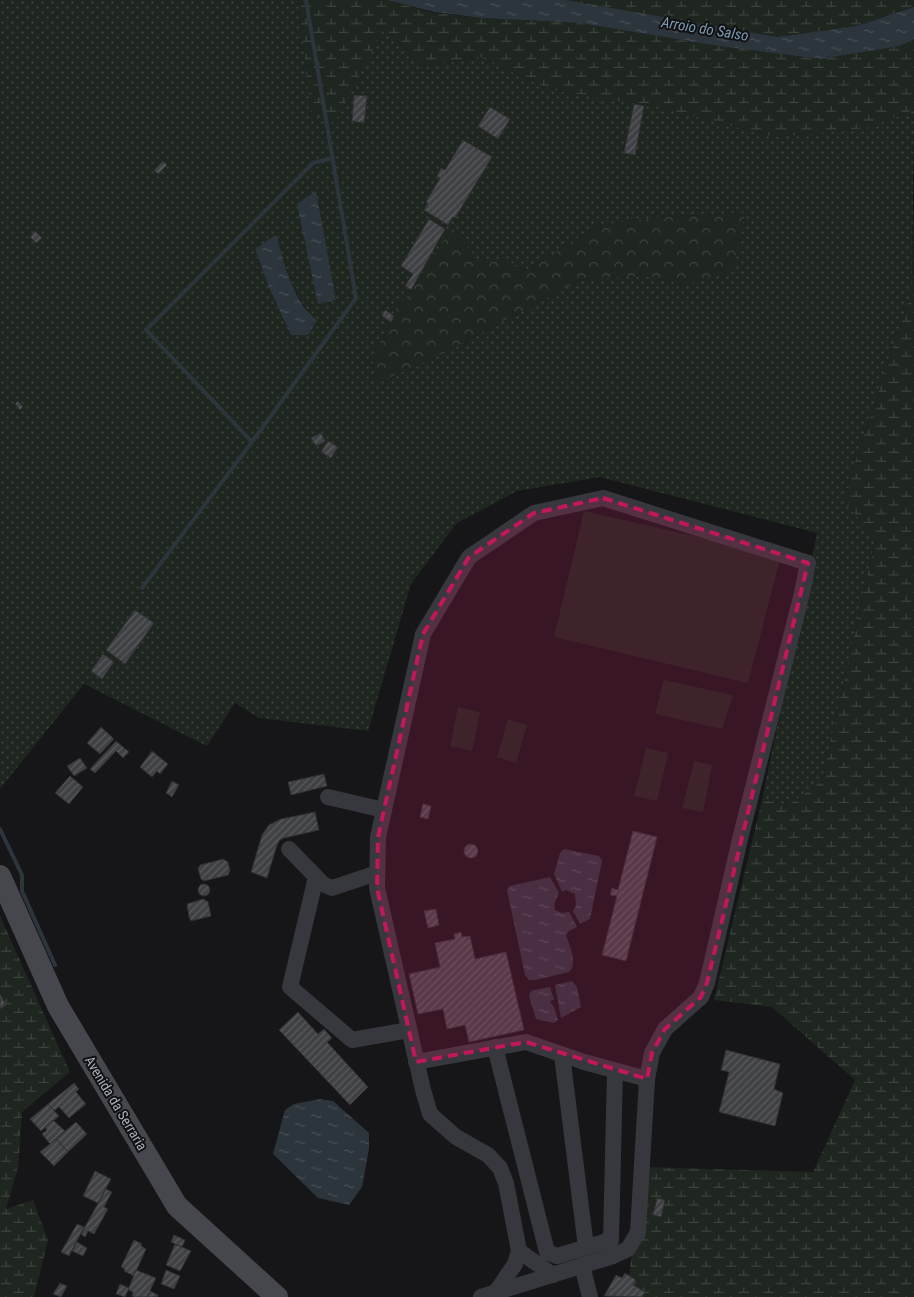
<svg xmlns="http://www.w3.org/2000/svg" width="914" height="1297" font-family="'Roboto Condensed',sans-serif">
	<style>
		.grass { fill: url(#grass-dots); fill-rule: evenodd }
		.forest { fill: url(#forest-crowns) }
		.wetland { fill: url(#wetland-marsh) }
		.pitch { fill: #1e261f }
		.water { fill: url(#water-ripples) }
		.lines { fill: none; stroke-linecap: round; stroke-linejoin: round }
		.stream { stroke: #2c353c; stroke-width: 4 }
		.building { fill: url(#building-hatch); stroke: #303034 }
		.minor { stroke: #37383d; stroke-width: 16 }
		.secondary { stroke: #45474d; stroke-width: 22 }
		.marked { fill: #c2185b; fill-opacity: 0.2; stroke: #c2185b; stroke-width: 4; stroke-dasharray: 10 6; stroke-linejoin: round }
		.labels { text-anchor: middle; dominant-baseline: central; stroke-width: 4; stroke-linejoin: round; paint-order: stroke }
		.street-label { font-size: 14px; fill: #a8adb8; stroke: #111113 }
		.water-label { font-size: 15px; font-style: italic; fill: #7f9bb3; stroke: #111113 }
	</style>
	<defs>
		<pattern id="grass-dots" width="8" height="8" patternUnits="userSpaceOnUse" patternTransform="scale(1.25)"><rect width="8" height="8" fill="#1e261f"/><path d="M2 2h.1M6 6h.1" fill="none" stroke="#3c433d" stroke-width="1.8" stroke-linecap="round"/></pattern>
		<pattern id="forest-crowns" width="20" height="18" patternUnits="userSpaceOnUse" patternTransform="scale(1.25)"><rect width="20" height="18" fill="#1e261f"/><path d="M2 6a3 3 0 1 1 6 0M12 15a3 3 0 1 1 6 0" fill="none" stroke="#3c433d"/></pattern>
		<pattern id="wetland-marsh" width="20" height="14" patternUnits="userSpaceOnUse" patternTransform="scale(1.25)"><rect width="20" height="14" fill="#1e261f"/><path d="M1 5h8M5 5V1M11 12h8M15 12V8" fill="none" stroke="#3c433d"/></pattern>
		<pattern id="water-ripples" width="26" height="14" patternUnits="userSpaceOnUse" patternTransform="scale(1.25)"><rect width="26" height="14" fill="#2c353c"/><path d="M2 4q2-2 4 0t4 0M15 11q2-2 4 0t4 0" fill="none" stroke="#485056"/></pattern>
		<pattern id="building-hatch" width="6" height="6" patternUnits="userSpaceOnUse" patternTransform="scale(1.25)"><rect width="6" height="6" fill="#404145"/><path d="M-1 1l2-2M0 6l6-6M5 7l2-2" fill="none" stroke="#595a5e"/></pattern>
	</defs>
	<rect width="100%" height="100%" fill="#161618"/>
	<path class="grass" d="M0,0H298L311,115L384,28L423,67L480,57L549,89L615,101L650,105L775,137L866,128L914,110L912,291L843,498L875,540L822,781L789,805L762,800L817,533L600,477L517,491L457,523L411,584L368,731L259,718L235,703L207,746L84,684L0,789ZM315,191L336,300L318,304ZM745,213L687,285L646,276L582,279L444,353L375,383L373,356L400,301L406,298L452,229L477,259H506L524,271L597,226L659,217ZM276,236L293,289L310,315L291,335L270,290L255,249Z"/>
	<polygon class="forest" points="745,213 734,270 687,285 646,276 582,279 444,353 375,384 373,356 400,301 406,298 452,228 477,259 506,259 524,271 597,226 659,217"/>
	<g class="wetland">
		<polygon points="298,0 387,0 434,13 482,18 580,23 718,46 820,59 900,46 914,39 914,110 866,128 775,137 650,105 615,101 549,89 480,57 423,67 384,28 335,123 311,115"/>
		<polygon points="566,0 914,0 914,7 857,26 778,37"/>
		<polygon points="914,202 914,1297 627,1297 641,1167 813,1172 855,1080 772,1007 714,1000 762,800 789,805 822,781 875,541 843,498 912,291"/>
		<polygon points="0,916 70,1072 22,1112 18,1168 6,1209 33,1200 48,1240 34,1297 0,1297"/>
	</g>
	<g class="pitch">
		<polygon points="584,511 781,556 748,683 554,637"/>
		<polygon points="664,680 733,695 722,729 655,714"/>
		<polygon points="458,707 480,712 472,751 450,746"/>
		<polygon points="508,719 527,725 516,763 497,757"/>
		<polygon points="646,748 668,753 657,801 634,796"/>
		<polygon points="694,761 712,765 703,812 682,808"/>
	</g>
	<g class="water">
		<polygon points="387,0 566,0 778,37 857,26 914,7 914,39 900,46 820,59 718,46 580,23 482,18 434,12"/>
		<polygon points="316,191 336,300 318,304 297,204"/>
		<path d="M276,235C285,263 292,302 317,320L308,335H291L270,290L255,249Z"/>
		<polygon points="564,849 599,856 602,861 590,919 580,924 573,911 576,905 575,894 566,890 562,892 554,874 560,853"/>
		<path d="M550,877L559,893L554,904L555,910L562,913L569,912L577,927L569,931L566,935C570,947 578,963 569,972L535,980H529L525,975L507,890L510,886Z"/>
		<polygon points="572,981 577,987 581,1007 561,1018 555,985"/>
		<polygon points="550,987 554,999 550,1002 554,1007 558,1020 554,1023 536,1019 529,996 530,992 534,990"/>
		<polygon points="320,1099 333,1101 369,1133 369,1148 362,1187 349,1205 318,1198 273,1154 285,1110 294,1104"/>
	</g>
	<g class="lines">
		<g class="stream">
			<polyline points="252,442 146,330 313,163 333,158"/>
			<polyline points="142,588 252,442 356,298 306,0"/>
			<polyline points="0,829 22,875 22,891 55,965"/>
		</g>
	</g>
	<g class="building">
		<polygon points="354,95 367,96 364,123 352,121"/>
		<polygon points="634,104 644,106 635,155 624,153"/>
		<polygon points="490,107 510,119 498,139 478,126"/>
		<polygon points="463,140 492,157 455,218 453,217 448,225 424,210 428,203 426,202 440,178 437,176 441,168 445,170"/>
		<polygon points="163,161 167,165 158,174 154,170"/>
		<polygon points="429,219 445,229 411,290 405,286 413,274 401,266"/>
		<polygon points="35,231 42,238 36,243 30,237"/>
		<polygon points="385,310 394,316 391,322 382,316"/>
		<polygon points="18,401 23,407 20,410 15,404"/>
		<polygon points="321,433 325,441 316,446 311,438"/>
		<polygon points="328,441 338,447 331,458 321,452"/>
		<polygon points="135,610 154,623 125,664 106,650"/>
		<polygon points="103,654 114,662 102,679 91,671"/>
		<polygon points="101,727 114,739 100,754 87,743"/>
		<polygon points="116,741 129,752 123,758 116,751 95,773 90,769"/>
		<polygon points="152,751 168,764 160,774 157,771 152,777 140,767"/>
		<polygon points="80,758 87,768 74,776 67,766"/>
		<polygon points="324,774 327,786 291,795 288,782"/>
		<polygon points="70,776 83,787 69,804 55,793"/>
		<polygon points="172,781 179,785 172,797 166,793"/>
		<polygon points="423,804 431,806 428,819 420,817"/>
		<polygon points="315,812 319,830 284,838 280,840 277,845 267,878 251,872 262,835 269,825 281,819"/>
		<polygon points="633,831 657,837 626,961 602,955 617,896 610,895 612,888 618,890"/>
		<circle cx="471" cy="851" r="7"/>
		<polygon points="223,859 228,862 230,871 228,875 204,881 201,879 198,869 200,865"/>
		<circle cx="204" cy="890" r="6"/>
		<polygon points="203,899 208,902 211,916 191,921 189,917 187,904"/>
		<polygon points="436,909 439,925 428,928 424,911"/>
		<polygon points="461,932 462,937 470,936 475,959 506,952 524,1030 469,1042 465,1025 447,1029 443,1009 418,1014 409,974 440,967 435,943 455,939 454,934"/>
		<polygon points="0,994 6,1005 0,1009"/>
		<polygon points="298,1012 318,1034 324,1029 332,1038 327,1042 368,1087 350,1105 279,1030"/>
		<polygon points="726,1050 780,1064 774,1089 783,1093 775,1126 719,1112 729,1072 721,1070"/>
		<polygon points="74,1083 79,1089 76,1092 86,1104 69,1118 59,1107 54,1111 48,1104"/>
		<polygon points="48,1104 59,1116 41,1131 30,1119"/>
		<polygon points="53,1120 65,1131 50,1144 42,1134 47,1130 45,1127"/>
		<polygon points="76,1122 87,1134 68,1152 56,1139"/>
		<polygon points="56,1139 68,1152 54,1166 40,1152"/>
		<polygon points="95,1171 111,1179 98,1203 83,1196"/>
		<polygon points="106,1189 112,1192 104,1207 108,1209 94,1234 88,1231 85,1237 81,1234"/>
		<polygon points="657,1198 665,1200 661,1217 653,1215"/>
		<polygon points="77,1224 84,1227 69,1256 61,1252"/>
		<polygon points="174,1235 185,1240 182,1247 171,1242"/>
		<polygon points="134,1240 142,1244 141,1246 146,1249 134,1276 124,1271 125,1269 121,1267"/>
		<polygon points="77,1242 87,1248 83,1256 72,1251"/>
		<polygon points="175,1244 191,1251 180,1271 166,1265"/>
		<polygon points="136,1270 156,1278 147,1297 134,1297 132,1296 133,1292 128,1290"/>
		<polygon points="166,1270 180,1276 174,1289 161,1284"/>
		<polygon points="625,1273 636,1280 633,1285 645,1292 642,1297 604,1296 616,1275 622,1278"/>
		<polygon points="60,1283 67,1286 61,1297 53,1294"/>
		<polygon points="120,1284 129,1288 125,1297 116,1294"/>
		<polygon points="150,1291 158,1295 157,1297 147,1297"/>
	</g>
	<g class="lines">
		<g class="minor">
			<polyline points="328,797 384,810"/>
			<polyline points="289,849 323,884 332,888 377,873"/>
			<polyline points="316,877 290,987 352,1040 409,1030"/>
			<polyline points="495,1047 547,1252 557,1256 611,1240 615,1071"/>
			<polyline points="562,1055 586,1247"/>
			<polyline points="416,1062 526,1042 584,1062 647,1079"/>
			<polyline points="519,1251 553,1275"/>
			<polyline points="582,1265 590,1297"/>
			<polyline points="481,1297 613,1256 628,1249 638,1232 647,1079 652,1053 665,1029 701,997 707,983 740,839 802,593 808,563 603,498 534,513 469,557 423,634 378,837 377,888 423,1090 430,1114 456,1137 488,1155 500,1168 506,1183 519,1251 515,1264 496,1292"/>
		</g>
		<polyline class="secondary" points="0,876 58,1006 177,1206 277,1297"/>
	</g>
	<path class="marked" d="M603,498L808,563L707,983L701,997L665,1029L652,1053L647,1079L526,1042L416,1062L377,888L378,837L423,634L469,557L534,513Z"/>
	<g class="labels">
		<g class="street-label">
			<text transform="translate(116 1103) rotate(59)">Avenida da Serraria</text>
		</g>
		<g class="water-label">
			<text transform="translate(705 29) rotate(9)">Arroio do Salso</text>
		</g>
	</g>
</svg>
